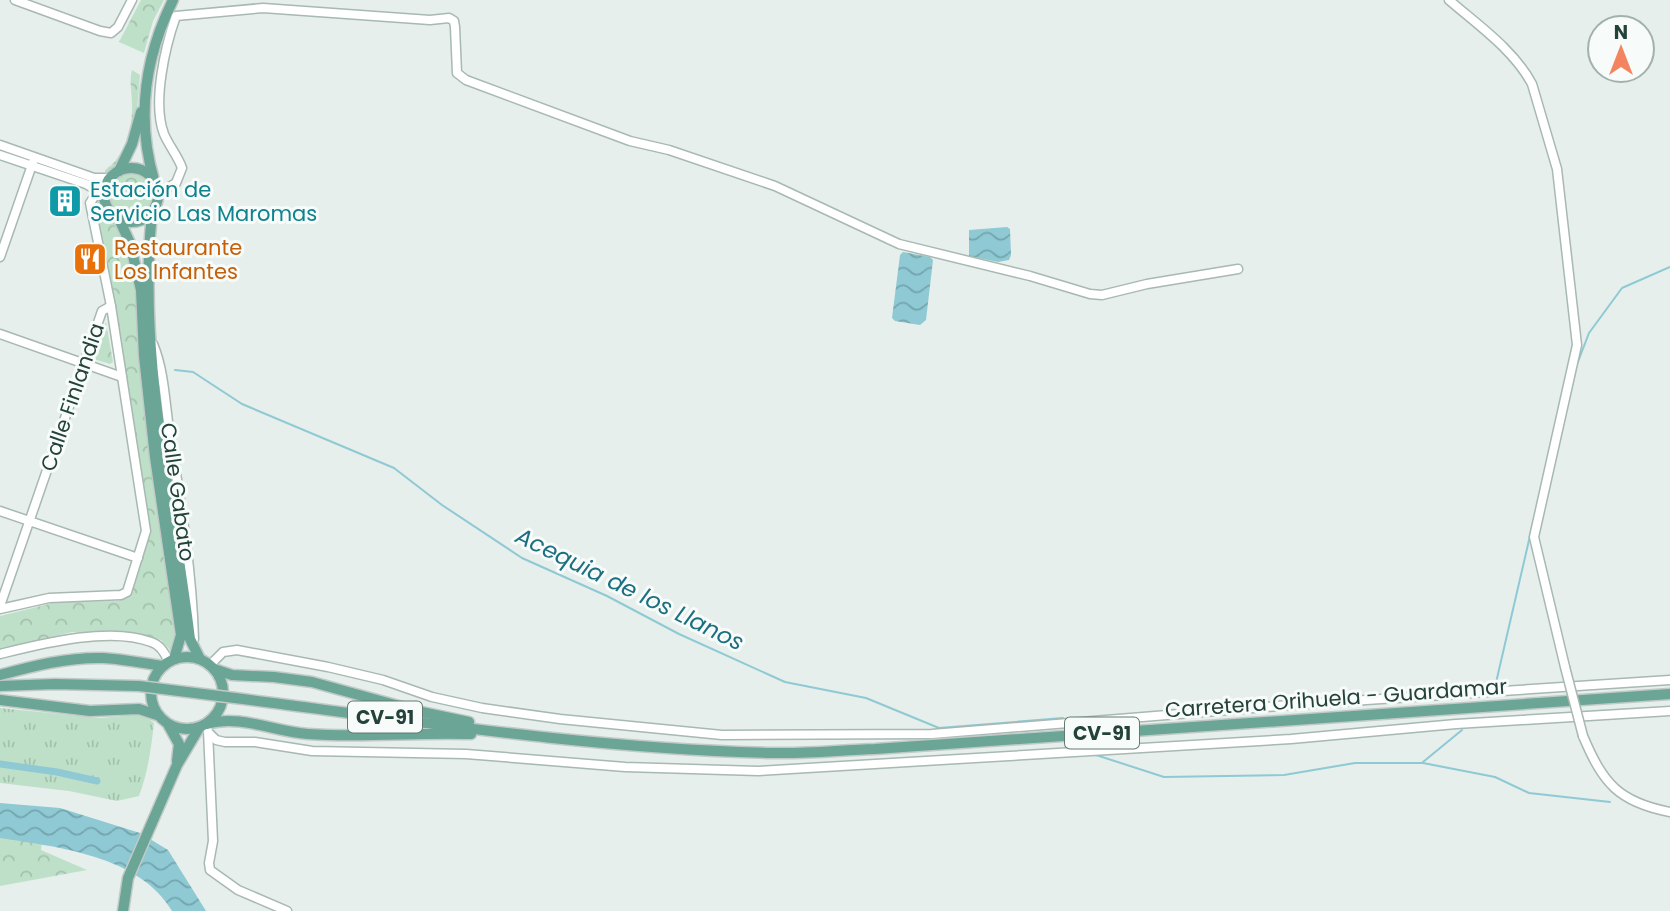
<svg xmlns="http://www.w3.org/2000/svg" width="1670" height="911" font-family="Poppins,sans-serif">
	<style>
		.grass { fill: url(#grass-tufts) }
		.park { fill: url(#park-crowns) }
		.water { fill: url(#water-waves) }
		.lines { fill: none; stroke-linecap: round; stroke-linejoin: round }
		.stream { stroke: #8ec9d4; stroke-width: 2 }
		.canal { stroke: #8ec9d4; stroke-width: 7 }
		.minor-casing { stroke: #a8b8b2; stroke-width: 11 }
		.major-casing { stroke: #c2cac8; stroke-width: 13 }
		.minor { stroke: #fff; stroke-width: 8 }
		.major { stroke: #6aa596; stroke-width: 10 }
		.minor-bridge-casing { stroke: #a8b8b2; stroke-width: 11; stroke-linecap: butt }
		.major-bridge-casing { stroke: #c2cac8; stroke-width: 13; stroke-linecap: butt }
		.minor-bridge { stroke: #fff; stroke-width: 8 }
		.major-bridge { stroke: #6aa596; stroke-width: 10 }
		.labels { text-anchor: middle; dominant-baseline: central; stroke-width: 6; stroke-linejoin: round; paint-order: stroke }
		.shield { fill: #f7fbf9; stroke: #637a73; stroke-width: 2 }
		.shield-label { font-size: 19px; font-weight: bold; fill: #24423a }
		.culture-label { font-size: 21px; fill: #0d838f; stroke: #f7fbf9; text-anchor: start }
		.food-label { font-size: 21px; fill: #c56008; stroke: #f7fbf9; text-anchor: start }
		.street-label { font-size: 21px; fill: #24423a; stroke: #f7fbf9 }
		.water-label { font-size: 23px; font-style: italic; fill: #1c6f80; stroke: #f7fbf9 }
	</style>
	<defs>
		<pattern id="grass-tufts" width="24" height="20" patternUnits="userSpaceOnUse" patternTransform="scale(1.75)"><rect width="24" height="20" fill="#bfe0c8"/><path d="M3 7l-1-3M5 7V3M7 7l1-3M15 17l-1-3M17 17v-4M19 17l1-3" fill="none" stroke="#a4c1ad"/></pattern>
		<pattern id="park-crowns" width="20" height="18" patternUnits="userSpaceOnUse" patternTransform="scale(1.75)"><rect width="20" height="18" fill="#bfe0c8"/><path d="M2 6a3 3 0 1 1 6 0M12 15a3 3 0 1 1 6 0" fill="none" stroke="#a4c1ad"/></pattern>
		<pattern id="water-waves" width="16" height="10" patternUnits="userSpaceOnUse" patternTransform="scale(1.75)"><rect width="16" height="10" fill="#8ec9d4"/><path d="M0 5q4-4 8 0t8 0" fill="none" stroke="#74a5ad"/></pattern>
	</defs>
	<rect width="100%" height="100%" fill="#e6efeb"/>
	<path class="grass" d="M0,708L100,718L136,715L149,719L154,723C151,749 148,772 139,796L117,801L69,791L0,783Z"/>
	<g class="park">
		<polygon points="141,0 164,0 153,21 144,53 119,42"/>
		<path d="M132,70L140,75C137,109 136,154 105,175V170C125,157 133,128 132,104C132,93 129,81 132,70Z"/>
		<circle cx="131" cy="195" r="21"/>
		<polygon points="98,198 122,237 130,256 136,289 177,636 175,647 170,650 161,640 141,634 72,632 0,650 0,616 57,602 118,601 127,597 151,533 119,325 94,201"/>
		<polygon points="106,322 113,362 110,364 94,359 93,356"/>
		<polygon points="0,828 42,838 41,850 87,870 0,886"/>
	</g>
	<g class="water">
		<polygon points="1007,227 1010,229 1011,255 1009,260 998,262 969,256 969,230"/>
		<polygon points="903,252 930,257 933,260 926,320 920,325 895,321 892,318 900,255"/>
		<path d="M0,803L60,808L140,833L168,850L206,911H172C140,856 58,847 0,838Z"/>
	</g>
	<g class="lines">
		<g class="stream">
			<polyline points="1576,367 1589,333 1622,288 1670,267"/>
			<polyline points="175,370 193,372 242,404 394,468 442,505 522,558 607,596 679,634 785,682 866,698 939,728 1063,718"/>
			<polyline points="1495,687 1539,497"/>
			<polyline points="1096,755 1164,777 1284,775 1355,763 1423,763 1495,777 1529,793 1610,802"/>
			<polyline points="1423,762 1462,730"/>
		</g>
		<polyline class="canal" points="0,764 57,772 97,781"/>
		<g class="minor-casing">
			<g id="minor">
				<polyline points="15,0 100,31 111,33 118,27 132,0"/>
				<path d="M1449,0C1478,25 1514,50 1532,84L1557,169L1577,345L1534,537L1565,667"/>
				<polyline points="0,145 94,178 110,178"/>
				<polyline points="0,155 86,184 98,191 104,199"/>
				<path d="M159,193L176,183L182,168C178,156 169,146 164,134C152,103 165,47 176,16L263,8L430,20L449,18L454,21L455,27L457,73L466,80L630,141L669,150L775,186L899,244L1030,276L1090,294L1102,295L1147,284L1238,269"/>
				<polyline points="0,257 33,162"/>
				<polyline points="0,334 122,377"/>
				<path d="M153,344C164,370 165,402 169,429C180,498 192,569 194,639"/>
				<polyline points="0,511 138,558"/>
				<polyline points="0,606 102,311 111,306"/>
				<polyline points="0,609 49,598 121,595 127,592 146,531 111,306 90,203 98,191"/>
				<path d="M0,654C41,644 110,626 151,642C161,645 164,653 169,661"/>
				<polyline points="210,665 223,652 237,650 328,667 383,680 432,697 482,708 560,719 722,735 932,734 1290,705 1670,680"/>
				<polyline points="208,731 213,841 209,863 210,870 238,890 287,911"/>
				<polyline points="210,734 216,740 225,742 255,742 312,751 466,754 625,767 758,771 1291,739 1456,724 1670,711"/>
				<path d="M1583,736C1603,783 1618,802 1670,812"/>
			</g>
		</g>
		<g class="major-casing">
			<g id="major">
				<circle cx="131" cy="195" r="27"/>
				<polyline points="119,171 132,144 141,112"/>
				<path d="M154,180C136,118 145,57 173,0"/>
				<path d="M152,213C137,356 173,498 190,639L200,659"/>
				<polyline points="119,219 130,243 141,290 144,356 155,457 181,635 174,659"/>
				<circle cx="187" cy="693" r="36"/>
				<polyline points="214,669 232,675 274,677 312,682 417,711 469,722"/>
				<path d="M0,675C33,666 68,657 103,658C123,659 142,663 162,666"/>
				<polyline points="0,686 55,684 139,686"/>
				<path d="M235,698C414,721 593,749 774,753C807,754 841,750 875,749L1670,694"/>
				<polyline points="0,700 90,711 139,709 157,715"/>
				<path d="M207,724C240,714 275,732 308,734C363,738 417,732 471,734"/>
				<polyline points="169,726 179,744 177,761"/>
				<polyline points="123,911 128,878 177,765 199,728"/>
			</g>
		</g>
		<use href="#minor" class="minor"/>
		<use href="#major" class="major"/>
		<g class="minor-bridge-casing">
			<polyline id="minor-bridge" points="1565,667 1583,736"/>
		</g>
		<g class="major-bridge-casing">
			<polyline id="major-bridge" points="139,686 235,698"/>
		</g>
		<use href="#minor-bridge" class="minor-bridge"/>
		<use href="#major-bridge" class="major-bridge"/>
	</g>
	<defs>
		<g id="building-square" transform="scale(1.75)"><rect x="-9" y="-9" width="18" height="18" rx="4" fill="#0f9aa8" stroke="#f7fbf9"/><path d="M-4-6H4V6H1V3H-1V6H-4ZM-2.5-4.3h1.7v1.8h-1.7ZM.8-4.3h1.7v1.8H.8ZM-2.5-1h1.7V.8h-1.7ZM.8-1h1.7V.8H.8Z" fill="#fff"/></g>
		<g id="restaurant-square" transform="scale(1.75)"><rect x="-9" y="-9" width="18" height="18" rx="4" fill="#e8710a" stroke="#f7fbf9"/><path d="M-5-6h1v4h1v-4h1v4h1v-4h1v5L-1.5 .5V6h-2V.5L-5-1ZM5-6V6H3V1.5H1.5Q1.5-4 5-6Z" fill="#fff"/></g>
	</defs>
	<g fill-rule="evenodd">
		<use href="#building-square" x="65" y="201"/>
		<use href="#restaurant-square" x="90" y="259"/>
	</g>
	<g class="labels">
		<g class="shield">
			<rect x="348" y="701.5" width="74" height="31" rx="5"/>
			<rect x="1065" y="717.5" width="74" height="31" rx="5"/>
		</g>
		<g class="shield-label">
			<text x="385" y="717">CV-91</text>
			<text x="1102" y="733">CV-91</text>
		</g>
		<g class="culture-label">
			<text x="90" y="189">Estación de<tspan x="90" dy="24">Servicio Las Maromas</tspan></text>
		</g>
		<g class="food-label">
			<text x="114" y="247">Restaurante<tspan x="114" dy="24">Los Infantes</tspan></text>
		</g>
		<g class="street-label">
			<text transform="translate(72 397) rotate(-71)">Calle Finlandia</text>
			<text transform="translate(178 492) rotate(82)">Calle Gabato</text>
			<text transform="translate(1336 698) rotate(-4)">Carretera Orihuela - Guardamar</text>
		</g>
		<g class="water-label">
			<text transform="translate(630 589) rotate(26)">Acequia de los Llanos</text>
		</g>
	</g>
	<g transform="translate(1621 49)"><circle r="33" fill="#f7fbf9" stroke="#a3b1ad" stroke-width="2"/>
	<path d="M0-5L12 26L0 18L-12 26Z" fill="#f4845f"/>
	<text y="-10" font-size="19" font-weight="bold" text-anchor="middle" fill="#24423a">N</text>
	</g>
</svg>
